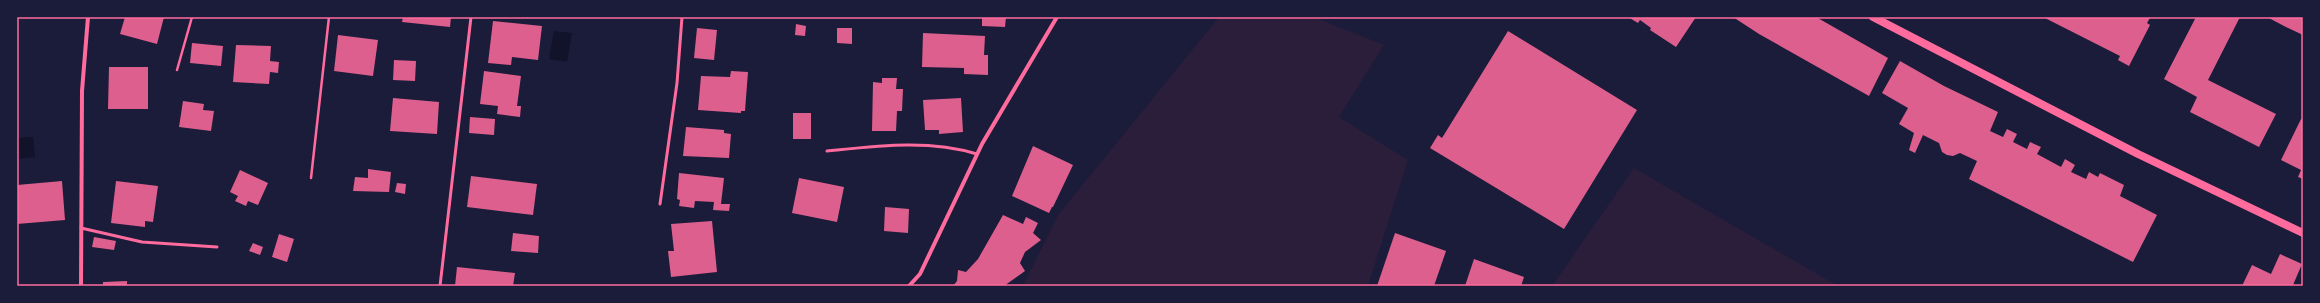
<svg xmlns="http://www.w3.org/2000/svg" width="2320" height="303" font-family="Lato,sans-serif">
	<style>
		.green { fill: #2a1e3b }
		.water { fill: #12122b }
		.building { fill: #dd5f8e }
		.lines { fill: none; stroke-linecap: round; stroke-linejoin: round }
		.path { stroke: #ff6b9d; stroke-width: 2.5 }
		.service { stroke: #ff6b9d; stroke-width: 3 }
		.minor { stroke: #ff6b9d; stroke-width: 4 }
		.secondary { stroke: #ff6b9d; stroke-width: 8 }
		.neatline { fill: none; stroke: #ff6b9d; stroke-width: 1.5 }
	</style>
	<rect width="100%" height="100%" fill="#1b1b3a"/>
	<g class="green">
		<polygon points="1219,17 1314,17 1384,45 1339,117 1408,160 1368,286 1023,286 1058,215"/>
		<polygon points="1634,168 1838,286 1552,286"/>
	</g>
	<g class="water">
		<polygon points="554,31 572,33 567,62 549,59"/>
		<polygon points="33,137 35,157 17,159 17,138"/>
	</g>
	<g class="building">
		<polygon points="125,17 164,17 157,44 120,34"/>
		<polygon points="403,17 451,17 450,27 402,22"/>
		<polygon points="982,17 1006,17 1005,27 982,26"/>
		<polygon points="1628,17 1696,17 1676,47 1650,30 1651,28 1640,20 1638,23"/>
		<polygon points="1733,17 1816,17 1888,58 1869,96 1759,34"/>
		<polygon points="2043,17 2147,17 2150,18 2147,23 2150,25 2129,66 2118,60 2120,56"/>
		<polygon points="2196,17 2240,17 2208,80 2276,114 2259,147 2190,112 2197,97 2164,79"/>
		<polygon points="2267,17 2303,17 2303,35 2284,26"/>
		<polygon points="493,21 542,26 538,60 512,57 511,65 488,63"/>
		<polygon points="796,24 806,26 805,36 795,35"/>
		<polygon points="697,28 717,30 714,60 694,58"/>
		<polygon points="837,28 852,28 852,44 837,43"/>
		<polygon points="1508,31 1637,110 1564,229 1430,148 1438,135 1442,138"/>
		<polygon points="923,33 985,36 984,55 988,55 988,75 964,74 964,68 922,67"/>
		<polygon points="338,35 378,40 373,76 334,71"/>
		<polygon points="192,43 223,46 221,66 190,63"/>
		<polygon points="236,45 271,46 270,61 279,62 278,73 270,72 269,84 233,82"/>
		<polygon points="394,60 416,61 415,81 393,80"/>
		<polygon points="1900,61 1944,86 1998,112 1990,131 2003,137 2007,129 2017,134 2013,142 2027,149 2030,142 2041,147 2037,154 2061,167 2065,159 2075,165 2071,172 2086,179 2089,172 2098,177 2100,173 2124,185 2120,196 2157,215 2133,262 1969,179 1977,161 1960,153 1953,156 1947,155 1942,152 1939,143 1923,135 1915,153 1909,150 1914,133 1899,124 1908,108 1882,93"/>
		<polygon points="109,67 148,67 148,109 108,109"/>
		<polygon points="484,71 521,76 517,106 521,106 520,117 497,114 498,106 480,104"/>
		<polygon points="731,71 748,72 745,111 741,111 741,113 698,110 701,76 730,77"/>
		<polygon points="882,78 897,78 896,89 903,89 902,111 897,111 896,131 872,131 873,82 882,83"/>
		<polygon points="393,98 439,102 437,134 390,131"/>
		<polygon points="961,98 963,132 939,134 939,130 925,130 923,100"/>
		<polygon points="183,101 204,104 203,110 214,111 211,131 179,127"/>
		<rect x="793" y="113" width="18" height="26"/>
		<polygon points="470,117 495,119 494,135 469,133"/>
		<polygon points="2301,119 2303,120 2303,179 2298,177 2301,170 2281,160"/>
		<polygon points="686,127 724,130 724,133 731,134 729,158 683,156"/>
		<polygon points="1033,146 1073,165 1053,207 1052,207 1049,213 1012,196"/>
		<polygon points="368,169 391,172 389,192 353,191 355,177 368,178"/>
		<polygon points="240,170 268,183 258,205 248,201 246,206 235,201 238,196 230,192"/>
		<polygon points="679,173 724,178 721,204 730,204 729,211 713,210 714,202 695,201 694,208 679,206 680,200 677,199"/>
		<polygon points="471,176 537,184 533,215 467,207"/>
		<polygon points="799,178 844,187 837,222 792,213"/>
		<polygon points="62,181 65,220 17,224 17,185"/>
		<polygon points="116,181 158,186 153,222 145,221 145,227 111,223"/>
		<polygon points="397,183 406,184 405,194 395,192"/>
		<polygon points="885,207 909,209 908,233 884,231"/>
		<polygon points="1003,215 1023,224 1026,217 1038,223 1033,233 1041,240 1025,252 1020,263 1025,271 1004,286 953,286 957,281 958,270 966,272 978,259"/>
		<polygon points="712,221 717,272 671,277 668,251 674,251 671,224"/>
		<polygon points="513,233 539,236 538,253 511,251"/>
		<polygon points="1395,233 1446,251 1434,286 1377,286"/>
		<polygon points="279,234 294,239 287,262 272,257"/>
		<polygon points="94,237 116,241 114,250 92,247"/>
		<polygon points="253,243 263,247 260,255 249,251"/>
		<polygon points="2280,254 2302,264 2293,285 2296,286 2242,286 2252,265 2271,274"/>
		<polygon points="1474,259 1524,277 1521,286 1465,286"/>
		<polygon points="457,267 515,273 513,286 455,286"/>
		<polygon points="127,281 127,286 103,286 103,282"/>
	</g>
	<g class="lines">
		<g class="path">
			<polyline points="177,70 192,17"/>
			<polyline points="311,178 329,17"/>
		</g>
		<g class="service">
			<path d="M827,151C876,146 929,139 977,154"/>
			<polyline points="660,204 677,83 682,17"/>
			<polyline points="81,228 142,242 217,247"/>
			<polyline points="440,286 471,17"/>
		</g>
		<g class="minor">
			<polyline points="81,286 82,91 88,17"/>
			<polyline points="909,286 920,274 982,144 1057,17"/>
		</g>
		<polyline class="secondary" points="1873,17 2138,154 2303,233"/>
	</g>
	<rect width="2320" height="303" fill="none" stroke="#1b1b3a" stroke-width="36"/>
	<rect x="18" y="18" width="2284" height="267" class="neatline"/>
</svg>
